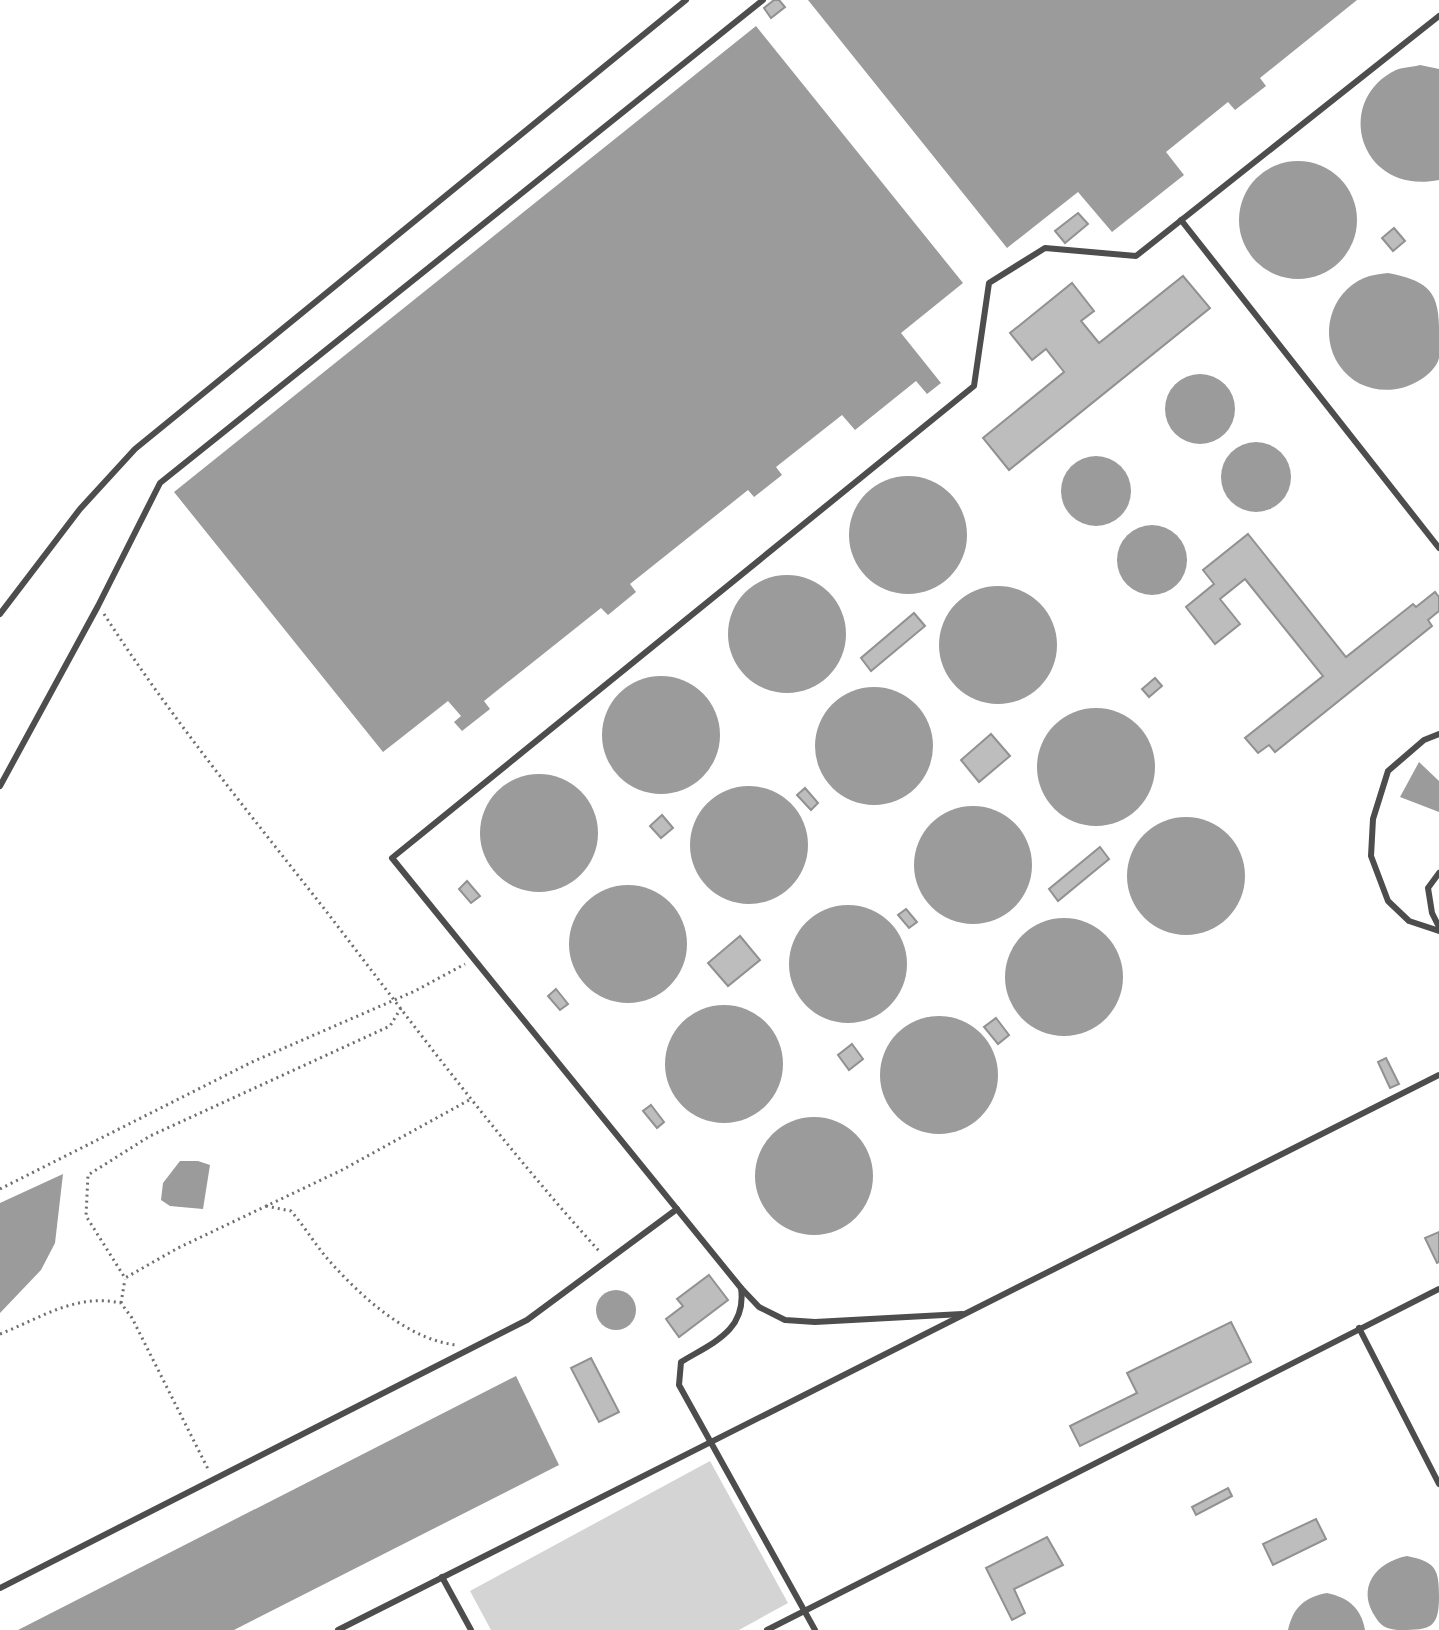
<svg xmlns="http://www.w3.org/2000/svg" width="1439" height="1630" font-family="Arial,sans-serif">
	<style>
		.green { fill: #d4d4d4 }
		.water { fill: #9b9b9b }
		.building { fill: #bdbdbd; stroke: #919191; stroke-width: 2 }
		.lines { fill: none; stroke-linecap: round; stroke-linejoin: round }
		.path { stroke: #6f6f6f; stroke-width: 3; stroke-dasharray: 2 4; stroke-linecap: butt }
		.lane { stroke: #4d4d4d; stroke-width: 6 }
	</style>
	<rect width="100%" height="100%" fill="#fff"/>
	<polygon class="green" points="710,1461 788,1603 739,1630 491,1630 470,1591"/>
	<g class="water">
		<polygon points="808,0 1357,0 1260,78 1266,86 1235,110 1228,102 1166,152 1184,175 1112,232 1078,192 1007,248"/>
		<polygon points="756,26 963,283 901,333 941,383 927,394 916,381 855,430 842,415 776,467 782,475 754,497 748,490 630,584 636,592 608,615 601,608 484,701 490,709 462,731 454,722 461,716 448,701 383,752 174,492"/>
		<path d="M1420,65L1439,69V180C1360,196 1332,101 1396,70C1403,67 1413,67 1420,65Z"/>
		<circle cx="1298" cy="220" r="59"/>
		<path d="M1388,273C1423,280 1439,288 1439,327C1439,336 1439,348 1439,358C1437,367 1428,375 1420,380C1393,397 1357,392 1339,365C1319,335 1330,293 1364,278C1371,275 1380,274 1388,273Z"/>
		<circle cx="1200" cy="409" r="35"/>
		<circle cx="1256" cy="477" r="35"/>
		<circle cx="1096" cy="491" r="35"/>
		<circle cx="908" cy="535" r="59"/>
		<circle cx="1152" cy="560" r="35"/>
		<circle cx="787" cy="634" r="59"/>
		<circle cx="998" cy="645" r="59"/>
		<circle cx="661" cy="735" r="59"/>
		<circle cx="874" cy="746" r="59"/>
		<circle cx="1096" cy="767" r="59"/>
		<polygon points="1419,762 1439,781 1439,812 1400,797"/>
		<circle cx="539" cy="833" r="59"/>
		<circle cx="749" cy="845" r="59"/>
		<circle cx="973" cy="865" r="59"/>
		<circle cx="1186" cy="876" r="59"/>
		<circle cx="628" cy="944" r="59"/>
		<circle cx="848" cy="964" r="59"/>
		<circle cx="1064" cy="977" r="59"/>
		<circle cx="724" cy="1064" r="59"/>
		<circle cx="939" cy="1075" r="59"/>
		<circle cx="814" cy="1176" r="59"/>
		<polygon points="180,1161 198,1161 210,1165 203,1209 170,1206 161,1200 163,1183"/>
		<polygon points="63,1174 55,1243 41,1270 0,1313 0,1203"/>
		<circle cx="616" cy="1310" r="20"/>
		<polygon points="516,1376 559,1465 234,1630 18,1630"/>
		<path d="M1407,1556C1436,1562 1439,1569 1439,1597C1439,1628 1430,1630 1402,1630C1390,1630 1382,1628 1376,1618C1355,1588 1376,1562 1407,1556Z"/>
		<path d="M1327,1593C1349,1598 1361,1608 1365,1630H1288C1293,1607 1305,1597 1327,1593Z"/>
	</g>
	<g class="building">
		<polygon points="774,0 779,0 785,7 771,18 764,8"/>
		<polygon points="1078,213 1088,224 1065,243 1055,231"/>
		<polygon points="1394,228 1405,241 1393,251 1382,238"/>
		<polygon points="1183,276 1210,308 1009,470 983,438 1064,372 1046,349 1032,360 1010,333 1072,283 1094,311 1081,321 1099,343"/>
		<polygon points="1248,534 1346,657 1413,604 1416,607 1435,592 1439,597 1439,611 1428,620 1432,626 1275,752 1269,745 1258,753 1245,738 1323,676 1245,579 1220,599 1240,624 1215,644 1186,607 1214,584 1203,570"/>
		<polygon points="914,613 925,626 871,671 861,658"/>
		<polygon points="1155,678 1162,686 1149,697 1142,689"/>
		<polygon points="991,734 1010,756 979,782 961,760"/>
		<polygon points="805,788 818,803 811,810 797,795"/>
		<polygon points="662,815 673,828 661,838 650,826"/>
		<polygon points="1100,847 1109,859 1058,901 1049,889"/>
		<polygon points="467,881 480,896 471,903 459,889"/>
		<polygon points="906,909 917,922 909,928 898,915"/>
		<polygon points="740,936 760,960 728,986 708,963"/>
		<polygon points="556,989 568,1004 560,1010 548,996"/>
		<polygon points="996,1018 1009,1035 998,1044 984,1027"/>
		<polygon points="852,1044 863,1059 849,1070 838,1055"/>
		<polygon points="1386,1058 1399,1084 1390,1088 1378,1062"/>
		<polygon points="651,1105 664,1122 657,1128 643,1111"/>
		<polygon points="1439,1232 1439,1262 1437,1263 1425,1238"/>
		<polygon points="709,1275 728,1300 679,1337 666,1319 683,1306 677,1299"/>
		<polygon points="1231,1322 1251,1362 1080,1446 1070,1426 1137,1393 1127,1373"/>
		<polygon points="591,1358 619,1412 599,1422 571,1368"/>
		<polygon points="1228,1488 1232,1496 1196,1515 1192,1507"/>
		<polygon points="1316,1519 1326,1539 1273,1565 1263,1544"/>
		<polygon points="1047,1537 1063,1565 1014,1589 1025,1613 1012,1620 986,1568"/>
	</g>
	<g class="lines">
		<g class="path">
			<path d="M104,614C171,718 250,814 326,911C415,1027 502,1144 600,1252"/>
			<polyline points="401,1008 390,1026 150,1136 88,1175 86,1216 125,1278 178,1248 342,1170 471,1099"/>
			<polyline points="0,1189 252,1062 415,991 465,964"/>
			<path d="M266,1206L291,1211C306,1228 317,1248 333,1265C364,1299 409,1340 457,1345"/>
			<polyline points="121,1303 125,1279"/>
			<path d="M0,1334C41,1318 76,1293 121,1303L132,1318L208,1469"/>
		</g>
		<g class="lane">
			<polyline points="1181,220 1439,548"/>
			<polyline points="0,614 80,509 135,449 686,0"/>
			<polyline points="1439,734 1424,740 1388,771 1373,819 1371,856 1388,901 1409,921 1439,931"/>
			<polyline points="0,786 98,606 160,483 763,0"/>
			<polyline points="1439,873 1428,888 1432,913 1439,927"/>
			<path d="M741,1288C747,1331 712,1343 681,1362L679,1385L815,1630"/>
			<polyline points="962,1314 815,1322 785,1320 759,1307 741,1288 392,858 974,386 989,283 1045,248 1136,256 1439,16"/>
			<polyline points="1359,1328 1439,1484"/>
			<polyline points="442,1577 471,1630"/>
			<polyline points="0,1588 527,1320 677,1209"/>
			<polyline points="338,1630 1439,1075"/>
			<polyline points="767,1630 1439,1289"/>
		</g>
	</g>
</svg>
